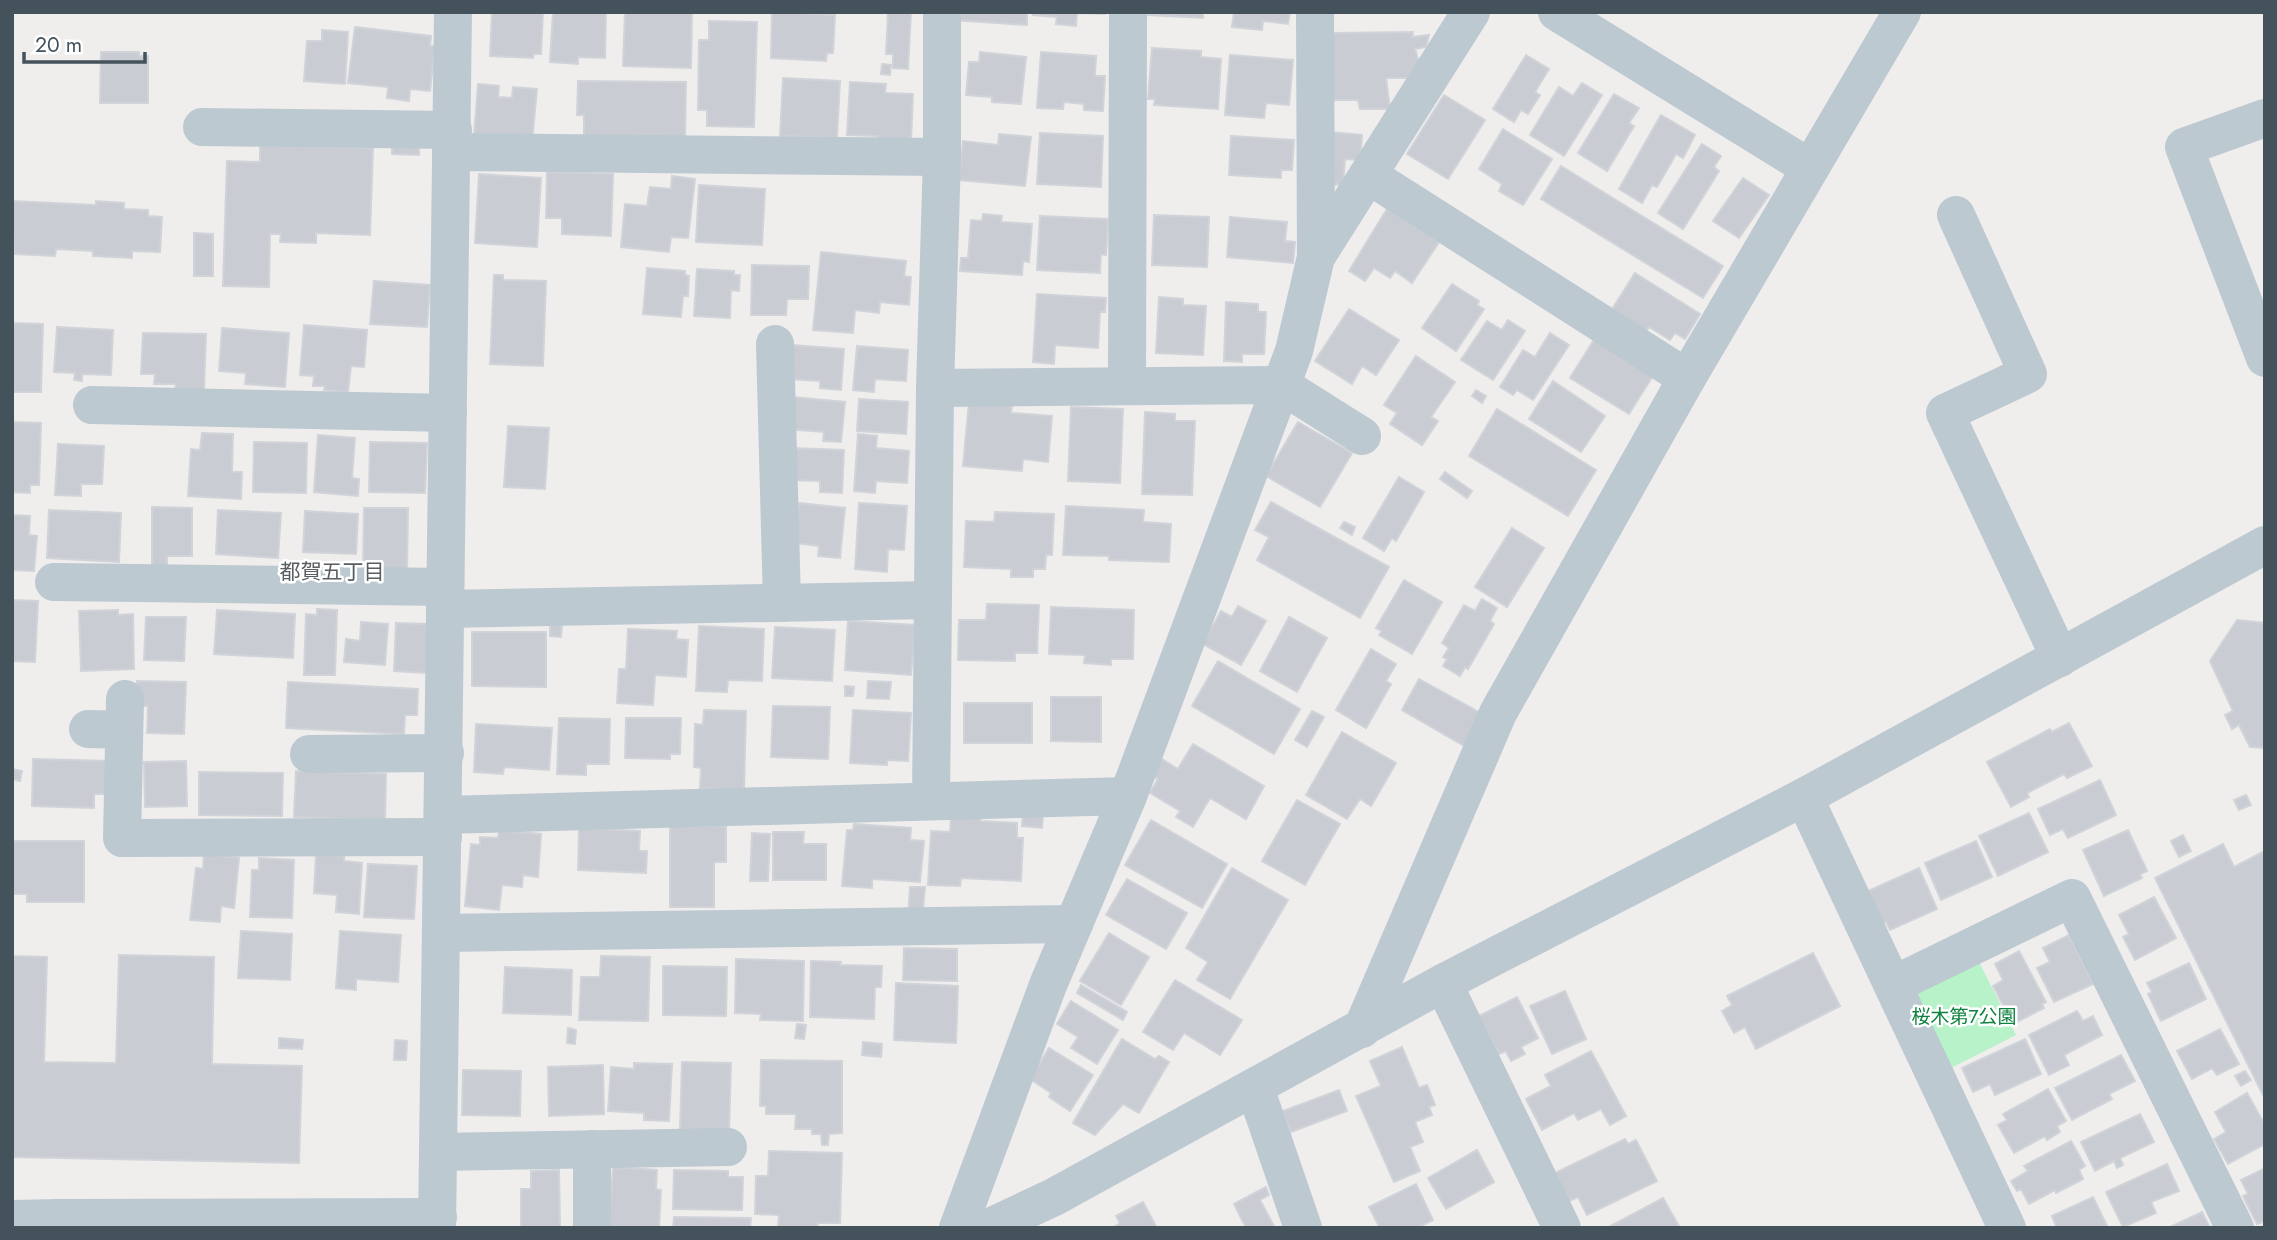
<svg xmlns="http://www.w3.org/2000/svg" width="2277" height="1240" font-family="Jost,'Noto Sans JP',sans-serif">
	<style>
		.green { fill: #b7f2c9 }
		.building { fill: #c9ccd2; stroke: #d0d4d9; stroke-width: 2 }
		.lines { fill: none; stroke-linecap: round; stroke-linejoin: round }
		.minor { stroke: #bcc9d1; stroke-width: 38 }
		.labels { text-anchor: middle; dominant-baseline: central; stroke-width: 5; stroke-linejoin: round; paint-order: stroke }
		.park-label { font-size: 19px; fill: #0f823f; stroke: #fff }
		.neighbourhood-label { font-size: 21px; fill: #595e62; stroke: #fff }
	</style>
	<rect width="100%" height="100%" fill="#f0eded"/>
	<polygon class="green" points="1979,962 2016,1035 1949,1069 1911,997"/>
	<g class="building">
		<polygon points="492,12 543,12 541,54 534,54 533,58 490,56"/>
		<polygon points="553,12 606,12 605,58 578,57 578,64 550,62"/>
		<polygon points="625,12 692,12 691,68 623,66"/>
		<polygon points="772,12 835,15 833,53 827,53 826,61 771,58"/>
		<polygon points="888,12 911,12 908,69 893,68 893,54 886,54"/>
		<polygon points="954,12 1027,12 1027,25 953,20"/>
		<polygon points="1033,12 1105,12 1105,14 1077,13 1076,26 1056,24 1057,17 1033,15"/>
		<polygon points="1149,12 1203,12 1203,18 1148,15"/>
		<polygon points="1234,12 1290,12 1288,24 1263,21 1262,30 1232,27"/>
		<polygon points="709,21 757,22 754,127 707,126 707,110 698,110 699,40 709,40"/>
		<polygon points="355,27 431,36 430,46 435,46 430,91 410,89 409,101 387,98 388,87 348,83"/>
		<polygon points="322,30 348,32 345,84 304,81 307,41 322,41"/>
		<polygon points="1413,32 1412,37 1429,35 1426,47 1415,49 1419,62 1409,78 1386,78 1390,109 1360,109 1358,100 1331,100 1332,33"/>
		<polygon points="1152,48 1201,51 1201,57 1221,59 1218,109 1154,105 1155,99 1148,99"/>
		<polygon points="101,52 139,52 139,56 148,56 148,103 100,103"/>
		<polygon points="980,52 1026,57 1021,104 992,102 992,97 966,95 969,62 979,62"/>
		<polygon points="1041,52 1096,56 1095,76 1105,76 1103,111 1084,110 1084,104 1064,102 1063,109 1037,108"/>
		<polygon points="1230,55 1293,60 1289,105 1266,103 1264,118 1225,115"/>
		<polygon points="1526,55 1549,69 1535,92 1540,95 1528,114 1521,110 1514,122 1493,109"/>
		<polygon points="882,64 891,65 890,75 881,74"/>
		<polygon points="783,78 840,81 837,138 780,136"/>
		<polygon points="578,81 686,82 685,141 584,141 584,115 577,115"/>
		<polygon points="850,82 886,84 885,93 913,94 911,142 878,141 878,136 847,135"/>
		<polygon points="1582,83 1602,95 1564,156 1530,135 1559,87 1573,96"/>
		<polygon points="478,84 499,86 498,97 512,98 513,87 537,89 532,142 474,136"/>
		<polygon points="1614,94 1639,108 1629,123 1634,126 1607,171 1578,153"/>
		<polygon points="1444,95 1485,120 1448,179 1407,154"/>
		<polygon points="1661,115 1695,135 1683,158 1676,154 1657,187 1652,185 1642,203 1619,189"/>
		<polygon points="1503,129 1552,159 1523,205 1499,191 1502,184 1479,169"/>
		<polygon points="1330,132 1362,135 1360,160 1345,159 1343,185 1326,184"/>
		<polygon points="1040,133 1103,136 1101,187 1037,184"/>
		<polygon points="999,134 1031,137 1025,186 959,180 963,141 998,145"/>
		<polygon points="1231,136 1294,140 1292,170 1281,170 1281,178 1229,175"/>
		<polygon points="392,144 419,146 419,155 392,154"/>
		<polygon points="1702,144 1721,156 1714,167 1719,171 1683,229 1658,213"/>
		<polygon points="260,145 373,148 370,235 316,233 316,243 280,242 281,234 270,234 269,287 223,286 227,161 260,162"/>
		<polygon points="1561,166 1723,266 1703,298 1541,199"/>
		<polygon points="547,172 613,174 611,236 562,234 562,218 546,218"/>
		<polygon points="479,174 541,178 537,247 475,243"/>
		<polygon points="672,176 695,179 688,238 671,237 669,252 621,247 625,204 647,206 650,187 671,189"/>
		<polygon points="1743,178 1769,195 1739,238 1713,221"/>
		<polygon points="699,185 765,189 762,245 696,242"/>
		<polygon points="12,201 96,205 96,201 124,203 124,209 148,210 148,216 162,217 160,252 132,251 132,258 93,256 93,251 56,249 55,256 14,254"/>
		<polygon points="1387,209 1439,242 1412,283 1395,271 1390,278 1374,268 1365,281 1349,271"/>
		<polygon points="983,214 1002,216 1001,222 1032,224 1029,262 1023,261 1022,275 960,271 961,258 968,258 971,220 982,221"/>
		<polygon points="1154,215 1209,217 1207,267 1152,265"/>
		<polygon points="1040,216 1108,219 1106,255 1101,254 1100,273 1037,270"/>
		<polygon points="1230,217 1287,222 1285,241 1295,242 1293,263 1227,257"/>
		<polygon points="194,233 213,234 213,276 194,276"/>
		<polygon points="821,252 906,261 904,276 911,277 909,305 880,302 879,313 855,310 853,333 813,330"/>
		<polygon points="752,265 809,266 808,299 787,299 786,315 751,315"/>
		<polygon points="647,268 685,271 685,275 689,276 688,296 683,296 681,317 643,314"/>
		<polygon points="697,269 734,271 734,275 740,275 739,291 731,290 730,318 694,316"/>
		<polygon points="1635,273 1700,314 1685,339 1675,333 1670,340 1649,327 1645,333 1611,311"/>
		<polygon points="494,275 503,275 503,280 546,281 543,366 490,364"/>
		<polygon points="374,281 430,285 427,327 370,324"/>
		<polygon points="1452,284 1479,301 1477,305 1484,309 1456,351 1422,328"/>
		<polygon points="1037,294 1106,298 1105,312 1100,312 1098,348 1055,345 1054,364 1033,362"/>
		<polygon points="1159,297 1183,299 1183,305 1206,306 1203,355 1156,353"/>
		<polygon points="1226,302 1258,304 1258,312 1266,312 1264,354 1242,354 1242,362 1224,361"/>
		<polygon points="1349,309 1399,340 1376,375 1362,366 1352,384 1315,361"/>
		<polygon points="1508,320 1525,331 1493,380 1461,360 1487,321 1502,330"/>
		<polygon points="12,323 43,324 41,392 12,392"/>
		<polygon points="304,325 367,330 364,367 351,366 348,392 324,390 325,386 313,386 314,376 300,375"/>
		<polygon points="57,327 113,330 111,375 82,374 82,381 74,380 75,373 54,372"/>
		<polygon points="222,328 289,333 285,387 245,384 246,373 219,371"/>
		<polygon points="143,333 206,334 204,390 175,389 176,384 154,384 155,374 141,374"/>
		<polygon points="1550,333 1569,345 1533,400 1517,390 1513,395 1500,387 1523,350 1535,357"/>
		<polygon points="1595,338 1654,374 1629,414 1570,378"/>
		<polygon points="792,345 844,349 841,390 820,388 820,381 789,379"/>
		<polygon points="857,346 908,350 906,381 875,379 874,392 853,390"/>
		<polygon points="1416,356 1455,382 1431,417 1438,421 1422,445 1390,424 1397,413 1384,405"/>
		<polygon points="1553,381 1605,416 1581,452 1529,419"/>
		<polygon points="1476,390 1486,396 1482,403 1472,396"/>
		<polygon points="792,397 845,402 841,442 823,441 824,432 788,429"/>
		<polygon points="859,399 908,402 906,434 857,431"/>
		<polygon points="969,402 1012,406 1011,413 1052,416 1048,462 1023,459 1022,471 963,466"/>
		<polygon points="1071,407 1123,409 1120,483 1068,481"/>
		<polygon points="1497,409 1596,470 1568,516 1469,456"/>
		<polygon points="1145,412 1175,414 1175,421 1195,421 1192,495 1142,494"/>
		<polygon points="12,422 41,423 39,485 30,485 30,493 12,492"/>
		<polygon points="1298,422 1352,453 1320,507 1266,476"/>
		<polygon points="508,426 549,428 545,489 504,487"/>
		<polygon points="202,433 233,434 232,472 242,472 241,499 188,496 191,449 200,450"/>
		<polygon points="858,434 877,436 876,448 909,451 907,483 876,481 875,493 854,491"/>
		<polygon points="318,435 355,438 352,478 359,479 358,496 314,492"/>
		<polygon points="254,442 307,443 306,493 253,492"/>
		<polygon points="370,442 427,443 425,493 369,492"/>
		<polygon points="58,444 104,446 102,484 81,484 81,496 55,495"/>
		<polygon points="792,448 844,450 842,493 820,492 820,481 790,480"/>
		<polygon points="1445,472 1472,491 1467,498 1440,479"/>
		<polygon points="1399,477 1424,492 1396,541 1392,538 1384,551 1363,538"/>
		<polygon points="1271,502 1389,567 1360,618 1257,560 1269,537 1255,530"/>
		<polygon points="799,503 845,508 840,558 818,556 819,546 794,543"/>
		<polygon points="859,503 907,506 904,550 888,549 887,572 855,569"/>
		<polygon points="1066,506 1144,510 1143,522 1171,524 1169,562 1109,560 1109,556 1063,555"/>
		<polygon points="152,507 192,508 192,556 167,556 167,566 152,566"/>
		<polygon points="364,508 408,508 407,572 363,571"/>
		<polygon points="49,510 121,513 119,562 47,558"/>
		<polygon points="218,510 281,513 278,558 216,554"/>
		<polygon points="305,511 358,514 356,554 303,552"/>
		<polygon points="995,512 1054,514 1052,555 1046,555 1045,569 1033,569 1033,577 1011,577 1011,569 964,567 966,521 994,522"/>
		<polygon points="12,515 30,516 29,535 37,536 34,571 12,570"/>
		<polygon points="1344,522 1355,527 1352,535 1340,528"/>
		<polygon points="1512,528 1544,548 1507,607 1475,587"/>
		<polygon points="1404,580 1442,602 1412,654 1379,635 1382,631 1376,628"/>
		<polygon points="1482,599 1497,608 1490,621 1494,624 1468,669 1465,667 1460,676 1443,666 1447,659 1443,657 1449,648 1442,643 1464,605 1475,611"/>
		<polygon points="12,600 38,601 35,662 12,661"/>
		<polygon points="987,604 1039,605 1037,653 1015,653 1015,661 958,660 959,620 986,620"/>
		<polygon points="1238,606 1266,621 1241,665 1203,644 1221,611 1232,617"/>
		<polygon points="1051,607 1134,610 1133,659 1111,659 1111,665 1084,663 1085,655 1049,654"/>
		<polygon points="317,609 337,610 335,675 304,675 306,614 317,615"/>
		<polygon points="118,610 118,615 133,614 134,669 81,671 79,611"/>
		<polygon points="217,610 295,614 293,658 214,654"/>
		<polygon points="146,617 186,617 184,661 144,660"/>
		<polygon points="1289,617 1327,638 1297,692 1260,671"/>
		<polygon points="2237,620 2265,623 2265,748 2250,747 2239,725 2232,729 2225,715 2233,711 2210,661"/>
		<polygon points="848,621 915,625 911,675 845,670"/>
		<polygon points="361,622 388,624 385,665 344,662 346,639 360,641"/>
		<polygon points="396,623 428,624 427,673 394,671"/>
		<polygon points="550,624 562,625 561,637 550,636"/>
		<polygon points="699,626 764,629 762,681 728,680 727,692 696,691"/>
		<polygon points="775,627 835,630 832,681 772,678"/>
		<polygon points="628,629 677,631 676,639 688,640 686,677 655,675 653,705 617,703 619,669 626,669"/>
		<polygon points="472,632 546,632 546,687 472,686"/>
		<polygon points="1371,649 1396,664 1386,681 1391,684 1366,728 1336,710"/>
		<polygon points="1218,661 1300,709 1274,754 1192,706"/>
		<polygon points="1419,679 1484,715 1466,747 1402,710"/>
		<polygon points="137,681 186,682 184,734 147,733 148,706 137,706"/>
		<polygon points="868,681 891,682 889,699 867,698"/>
		<polygon points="288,682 418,689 417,715 405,715 404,734 286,728"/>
		<polygon points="845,686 854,687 853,696 845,696"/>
		<polygon points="1051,697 1101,697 1101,742 1051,741"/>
		<rect x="964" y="703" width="68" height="40"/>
		<polygon points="773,706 830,707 828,759 771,757"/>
		<polygon points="704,710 746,711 744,790 700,788 701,768 694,767 695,724 703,725"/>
		<polygon points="853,710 911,713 908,761 887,760 887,765 850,763"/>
		<polygon points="1312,711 1324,717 1307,747 1295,740"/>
		<polygon points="559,718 610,719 609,764 586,764 586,775 557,774"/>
		<polygon points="626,718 681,718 680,754 670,754 670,759 625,758"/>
		<polygon points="2069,723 2092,766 2067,778 2064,774 2027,793 2029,797 2011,807 1987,762 2050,729 2052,732"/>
		<polygon points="476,724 552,728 549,770 504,767 503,774 474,772"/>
		<polygon points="1342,732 1396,763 1371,806 1360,799 1347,819 1306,795"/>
		<polygon points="1193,744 1264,786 1246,819 1210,798 1193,827 1176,817 1180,811 1150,793 1158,779 1147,773 1157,756 1178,769"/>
		<polygon points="33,759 111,761 110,794 94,794 94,808 32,806"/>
		<polygon points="186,761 187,806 145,807 144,762"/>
		<polygon points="12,769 22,771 20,781 12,779"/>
		<polygon points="296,771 386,774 385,820 294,817"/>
		<polygon points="199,772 283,773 282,816 199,815"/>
		<polygon points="2100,780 2116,815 2068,838 2063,829 2050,835 2038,809"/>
		<polygon points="2246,795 2251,805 2239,810 2234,800"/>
		<polygon points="1297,800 1340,824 1305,885 1262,861"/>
		<polygon points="2029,813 2048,852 1998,876 1979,836"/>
		<polygon points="1023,814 1043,816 1042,828 1022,826"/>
		<polygon points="951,816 981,817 981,821 1017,823 1017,838 1023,838 1021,881 961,878 960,886 928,885 931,831 950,832"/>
		<polygon points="1151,820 1227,864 1202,908 1125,865"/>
		<polygon points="854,824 911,828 910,840 924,841 920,882 872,879 872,888 842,886 847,830 853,830"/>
		<polygon points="670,826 726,826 726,862 714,862 714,907 670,907"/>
		<polygon points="579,828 640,831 639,851 647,851 646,873 578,870"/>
		<polygon points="499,830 541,834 538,877 523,875 522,887 502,885 499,910 465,906 471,844 480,845 480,837 498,838"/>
		<polygon points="2128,830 2147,871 2140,874 2142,878 2104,896 2083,850"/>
		<polygon points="773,832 804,832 803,844 826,844 826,880 773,880"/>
		<polygon points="752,833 770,834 768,881 750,881"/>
		<polygon points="2183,835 2191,851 2179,857 2171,841"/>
		<polygon points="12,841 84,841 84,902 27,902 27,894 12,894"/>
		<polygon points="1976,841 1992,877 1941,900 1925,863"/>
		<polygon points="2223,844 2234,867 2265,851 2265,1099 2155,878"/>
		<polygon points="204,854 239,858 234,908 221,906 220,922 190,920 196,868 203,869"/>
		<polygon points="316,854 344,856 344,861 362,863 359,914 336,912 337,895 314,893"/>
		<polygon points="259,858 294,860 292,918 250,917 252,870 259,870"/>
		<polygon points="368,864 417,866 414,919 364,917"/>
		<polygon points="1232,868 1288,900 1230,999 1197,980 1208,962 1186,948"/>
		<polygon points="1919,868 1937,909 1890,930 1886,922 1880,925 1866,892"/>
		<polygon points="1127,879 1187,913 1166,949 1106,915"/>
		<polygon points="910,887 925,887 922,921 908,920"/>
		<polygon points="2154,897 2176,938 2135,960 2123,937 2129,934 2119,915"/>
		<polygon points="241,931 292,934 290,980 238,978"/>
		<polygon points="340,931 401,935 398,982 356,979 356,990 336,988"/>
		<polygon points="1109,933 1149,957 1121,1005 1080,981"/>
		<polygon points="2069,935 2093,984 2054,1002 2037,968 2050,962 2043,948"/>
		<polygon points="904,948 957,949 957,981 903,980"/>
		<polygon points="2019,951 2046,1002 2042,1004 2044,1008 2013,1024 1993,986 2003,980 1995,964"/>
		<polygon points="1813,953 1840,1006 1756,1049 1745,1027 1734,1033 1722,1011 1732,1005 1727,996"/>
		<polygon points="119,955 214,957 212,1064 302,1066 299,1163 12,1157 12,956 47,957 44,1062 116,1063"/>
		<polygon points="601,956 650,957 648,1021 579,1020 581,977 600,977"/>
		<polygon points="736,959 804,961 803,1021 760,1020 761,1014 735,1013"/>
		<polygon points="811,961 841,962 840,965 882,966 881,987 875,987 874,1019 810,1017"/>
		<polygon points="2189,963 2206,999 2161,1021 2148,994 2152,992 2147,983"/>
		<polygon points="663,966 727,967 726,1016 663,1015"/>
		<polygon points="505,967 572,970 571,1015 503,1013"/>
		<polygon points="1175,980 1242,1020 1220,1055 1184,1033 1173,1050 1143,1032"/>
		<polygon points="896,983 958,986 956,1043 894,1040"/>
		<polygon points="1081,985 1127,1012 1123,1020 1077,993"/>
		<polygon points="1565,991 1586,1039 1552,1054 1530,1006"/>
		<polygon points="1517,997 1538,1038 1521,1047 1525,1054 1511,1061 1506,1051 1499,1054 1479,1016"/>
		<polygon points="1071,1001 1118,1030 1097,1064 1071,1048 1078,1037 1057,1024"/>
		<polygon points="2077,1011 2083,1021 2093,1016 2102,1035 2064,1055 2069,1065 2049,1075 2029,1035"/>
		<polygon points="797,1024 806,1025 804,1039 795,1038"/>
		<polygon points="568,1028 576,1030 575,1044 567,1043"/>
		<polygon points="2220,1029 2239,1064 2217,1075 2212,1068 2192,1079 2177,1051"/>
		<polygon points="279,1038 303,1040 302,1049 279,1048"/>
		<polygon points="1122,1039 1155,1059 1159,1056 1169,1062 1139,1113 1123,1104 1095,1135 1073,1123"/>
		<polygon points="2025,1039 2041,1074 1995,1095 1990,1084 1973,1092 1962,1068"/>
		<polygon points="395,1040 407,1041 406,1060 394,1060"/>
		<polygon points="863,1042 882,1044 881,1057 862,1055"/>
		<polygon points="1402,1047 1419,1088 1427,1085 1435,1105 1429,1107 1432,1115 1415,1122 1423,1142 1410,1147 1420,1171 1394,1182 1356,1096 1381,1086 1370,1061"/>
		<polygon points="1049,1048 1093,1075 1070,1111 1049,1097 1051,1093 1030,1079"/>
		<polygon points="1591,1051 1626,1116 1610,1125 1601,1109 1578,1120 1574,1113 1542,1130 1526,1099 1551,1086 1545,1075"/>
		<polygon points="2121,1055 2135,1081 2109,1094 2112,1099 2072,1120 2055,1088"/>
		<polygon points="761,1060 842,1061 842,1133 829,1134 828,1145 822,1145 821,1134 812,1134 812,1129 795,1129 796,1114 766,1114 766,1106 760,1106"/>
		<polygon points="682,1062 731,1063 729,1133 680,1131"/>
		<polygon points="634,1063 672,1064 669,1121 644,1120 644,1113 608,1111 611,1067 634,1069"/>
		<polygon points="603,1065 604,1114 549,1116 548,1067"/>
		<polygon points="463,1070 521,1071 520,1116 462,1115"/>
		<polygon points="2245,1071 2251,1080 2241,1086 2235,1076"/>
		<polygon points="2048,1089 2066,1121 2057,1126 2060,1132 2047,1140 2045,1136 2014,1153 1998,1125 2007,1120 2003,1114"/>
		<polygon points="1339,1090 1347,1111 1291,1132 1283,1111"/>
		<polygon points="2247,1093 2265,1125 2265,1144 2228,1164 2214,1139 2226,1132 2215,1112"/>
		<polygon points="2140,1114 2154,1142 2120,1158 2123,1165 2117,1168 2114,1161 2095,1171 2081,1142"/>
		<polygon points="1625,1139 1628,1144 1636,1140 1657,1181 1587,1215 1578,1197 1569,1201 1555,1173"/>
		<polygon points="2071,1141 2085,1166 2079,1170 2083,1179 2056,1193 2055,1190 2029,1204 2021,1189 2017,1191 2011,1181 2028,1171 2024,1166"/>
		<polygon points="1477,1150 1494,1182 1446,1209 1428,1178"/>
		<polygon points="769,1151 842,1153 840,1223 818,1223 817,1228 778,1228 779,1215 755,1214 756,1176 768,1176"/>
		<polygon points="2167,1164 2179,1191 2151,1202 2156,1213 2123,1227 2106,1192"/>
		<polygon points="613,1167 657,1170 656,1189 661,1190 659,1228 609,1228"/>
		<polygon points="2265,1168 2265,1221 2257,1224 2243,1196 2248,1194 2241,1180"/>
		<polygon points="559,1170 560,1228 521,1228 521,1189 531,1189 531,1171"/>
		<polygon points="674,1170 728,1171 728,1177 743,1177 742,1210 673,1209"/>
		<polygon points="1416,1184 1433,1220 1417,1228 1380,1228 1369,1207"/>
		<polygon points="1266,1187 1269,1195 1260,1200 1275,1228 1246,1228 1234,1204"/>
		<polygon points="2093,1197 2108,1228 2057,1228 2052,1216"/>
		<polygon points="1663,1198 1680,1228 1607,1228"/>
		<polygon points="1143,1202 1157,1228 1113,1228 1120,1223 1116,1216"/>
		<polygon points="2202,1212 2210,1228 2168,1228"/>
		<polygon points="674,1217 751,1218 750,1228 673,1228"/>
	</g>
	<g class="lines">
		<g class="minor">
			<polyline points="1315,12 1316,257"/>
			<polyline points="1557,12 1810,168"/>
			<polyline points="2265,118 2184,147 2265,358"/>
			<polyline points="202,127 453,130"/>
			<polyline points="451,152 942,157"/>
			<polyline points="1368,175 1687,378"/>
			<polyline points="1956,215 2028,374 1945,413 2060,658"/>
			<polyline points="775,344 782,603"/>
			<polyline points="1127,385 1128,12"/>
			<polyline points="935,388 1281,385 1362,436"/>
			<polyline points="92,405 448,413"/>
			<polyline points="54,582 445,587"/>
			<polyline points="445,609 932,600"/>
			<polyline points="125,699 122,838 443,837"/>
			<polyline points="88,729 124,730"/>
			<polyline points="309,754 445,753"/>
			<polyline points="1804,797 2007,1228"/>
			<polyline points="931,801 935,388 942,157 942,12"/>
			<polyline points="443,815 1128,796"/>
			<polyline points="441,933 1074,924"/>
			<polyline points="1443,983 1562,1228"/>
			<polyline points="1893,985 2072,898 2235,1228"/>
			<polyline points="1362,1029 1498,713 1687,378 1902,12"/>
			<polyline points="1255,1088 1303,1228"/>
			<polyline points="438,1152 728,1147"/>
			<polyline points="58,1218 438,1217"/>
			<polyline points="12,1219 58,1218 58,1228"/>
			<polyline points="437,1228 453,12"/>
			<polyline points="592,1228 592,1149"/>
			<polyline points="958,1228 1048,985 1128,796 1294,351 1316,257 1471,12"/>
			<polyline points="988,1228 1054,1197 1443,983 1804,797 2265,545"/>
		</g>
	</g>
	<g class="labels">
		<g class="park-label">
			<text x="1964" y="1016">桜木第7公園</text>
		</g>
		<g class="neighbourhood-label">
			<text x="332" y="572">都賀五丁目</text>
		</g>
	</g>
	<rect width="2277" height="1240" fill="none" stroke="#44525c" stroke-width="28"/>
	<path d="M24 52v10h121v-10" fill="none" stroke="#44525c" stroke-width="3.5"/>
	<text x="35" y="52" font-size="21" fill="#44525c" stroke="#ffffff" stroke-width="5" paint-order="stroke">20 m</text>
</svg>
